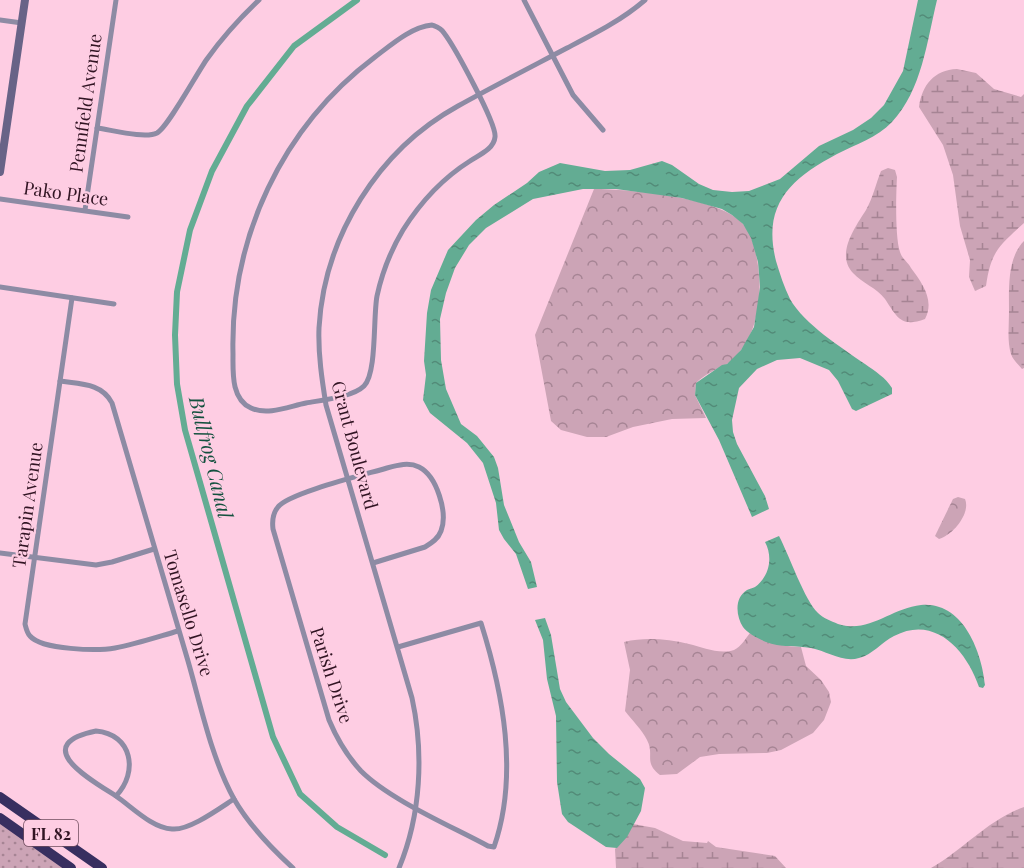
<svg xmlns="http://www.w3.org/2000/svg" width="1024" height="868" font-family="'Playfair Display',serif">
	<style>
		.grass { fill: url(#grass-dots) }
		.forest { fill: url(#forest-crowns) }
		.wetland { fill: url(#wetland-marsh) }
		.water { fill: url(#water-ripples) }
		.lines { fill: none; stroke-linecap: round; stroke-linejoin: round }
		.canal { stroke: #63ac93; stroke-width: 6 }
		.street { stroke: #8d8ba4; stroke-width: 5 }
		.secondary { stroke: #686387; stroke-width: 8 }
		.highway { stroke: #382f60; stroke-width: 10 }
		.labels { text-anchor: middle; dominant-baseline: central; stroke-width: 4.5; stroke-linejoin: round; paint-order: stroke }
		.shield { fill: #fecde3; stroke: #6e4c5d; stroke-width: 1.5 }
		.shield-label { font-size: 16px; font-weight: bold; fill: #311423 }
		.street-label { font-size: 18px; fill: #311423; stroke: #fecde3 }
		.water-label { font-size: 20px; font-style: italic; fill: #13503e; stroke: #fecde3 }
	</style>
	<defs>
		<pattern id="grass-dots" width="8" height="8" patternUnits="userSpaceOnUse" patternTransform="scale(1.5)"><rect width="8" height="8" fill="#cca4b6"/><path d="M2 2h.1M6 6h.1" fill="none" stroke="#a68494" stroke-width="1.8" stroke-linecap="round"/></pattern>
		<pattern id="forest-crowns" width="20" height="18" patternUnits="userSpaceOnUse" patternTransform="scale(1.5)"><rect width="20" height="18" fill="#cca4b6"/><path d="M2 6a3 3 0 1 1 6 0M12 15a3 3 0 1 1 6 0" fill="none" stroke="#a68494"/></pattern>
		<pattern id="wetland-marsh" width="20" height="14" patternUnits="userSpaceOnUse" patternTransform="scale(1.5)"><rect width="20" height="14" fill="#cca4b6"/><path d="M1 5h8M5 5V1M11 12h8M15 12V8" fill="none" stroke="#a68494"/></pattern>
		<pattern id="water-ripples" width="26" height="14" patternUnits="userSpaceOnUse" patternTransform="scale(1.5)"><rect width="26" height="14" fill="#63ac93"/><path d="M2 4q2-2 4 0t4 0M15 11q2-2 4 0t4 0" fill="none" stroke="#528b78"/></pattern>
	</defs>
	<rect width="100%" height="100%" fill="#fecde3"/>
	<polygon class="grass" points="0,822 65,868 0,868"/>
	<g class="forest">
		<path d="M594,189C628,189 721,197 743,224C754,237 758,260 759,276C761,297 757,325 746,343C741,350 734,360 727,364C717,369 705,374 696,383L695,395L706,418L672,419L633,427L606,437H587L561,430L551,421L535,335Z"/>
		<path d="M958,497L965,499C971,513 953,535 939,539L935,536L953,499Z"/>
		<path d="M750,633C767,643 781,646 801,647L806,666L821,680L829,692L831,702L824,720L813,733L781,750L767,753L719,754L700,757L677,774L660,775C643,762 655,755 647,740C642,730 632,720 625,711L630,670L624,642C646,637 666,639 689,644C703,647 719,655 734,650C741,647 746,638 750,633Z"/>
	</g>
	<g class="wetland">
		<path d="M957,69L976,73L994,89L1021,97L1024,94V223C999,246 991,251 986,286L975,291L969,277L970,260L960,226L953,175L943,145L919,107C922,85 934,70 957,69Z"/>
		<path d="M888,168L895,170L897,177C896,194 895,237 900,252C902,259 908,262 911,268C922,283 935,300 925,319C901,328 897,317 885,299C877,288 862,283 853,273C835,254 856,226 866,210C873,198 876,183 881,171Z"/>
		<path d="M1024,241V368L1022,369C1018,364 1013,360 1011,354C1007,341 1009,326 1009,312C1009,289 1007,258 1024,241Z"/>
		<path d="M1024,807V868H931C963,850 989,819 1024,807Z"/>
		<polygon points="633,824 655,828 683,841 707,843 708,841 716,847 775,856 786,868 616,868 615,849 626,837"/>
	</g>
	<g class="water">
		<path d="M918,0H937C927,41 922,90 892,122C877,138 856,144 837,154C790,179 762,205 776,261C780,274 784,287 790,299C804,324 842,348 865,364C875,371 886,378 892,388V394L856,411L852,409L838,381L829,370L800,358L777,360L757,369L739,388L732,420L733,432L737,444L765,496L769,509L752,517L719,440L695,395L696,383L722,365L727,364L741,350L754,327L760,287L758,262L751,238L743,224L732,215L722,209L682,198L616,189H583L533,199L486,228L469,245L455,268L446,293L440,319L441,360L446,389L461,424L477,436L494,457L498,468L504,505L519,542L531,562L537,587L528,589L516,554L504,539L499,530L496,503L483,463L467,443L430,413L423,400L426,375L424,361L427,313L431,290L448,250L476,220L494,205L527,183L539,172L560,163L605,171L630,170L662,161L672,165L699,184L713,190L732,192L749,191L780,179L819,146L853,130L871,118L884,105L903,71Z"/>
		<path d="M779,536C789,555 805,601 818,613C823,618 831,621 838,624C869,634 891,608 921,605C963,601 982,652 985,685L983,688L979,687C967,651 935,614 894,636C882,642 872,655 859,658C843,663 827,651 811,648C796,645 780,648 766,642C759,639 747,633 743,627C736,616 734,598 747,590C749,589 753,588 755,587C770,576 773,557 765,542Z"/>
		<polygon points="545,618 551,635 560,689 566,702 593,738 609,754 640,779 645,788 641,811 627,837 617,848 606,847 568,822 562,814 557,782 556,716 547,679 543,640 535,620"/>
	</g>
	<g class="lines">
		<polyline class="canal" points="357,0 294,46 247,106 212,171 190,230 177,292 175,335 177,384 185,430 273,737 300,794 337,827 385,855"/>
		<g class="street">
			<polyline points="524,0 573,95 603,130"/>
			<polyline points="0,20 22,23"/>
			<path d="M432,25C437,27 441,28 444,33C454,46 497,124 495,137C494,149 479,155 470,161C443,178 420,203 403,230C391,250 382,273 377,296C373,317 377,373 364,386C353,397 322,400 306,403C290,406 268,416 251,408C231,399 233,372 233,354C230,238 282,127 375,57C391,45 411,27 432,25Z"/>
			<path d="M97,128C112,130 145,139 157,133C168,127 197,73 207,59C222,38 240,18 259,0"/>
			<polyline points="0,199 128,217"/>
			<polyline points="85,210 116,0"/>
			<polyline points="0,287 114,304"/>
			<path d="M72,298L25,624C26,628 27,633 30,636C42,650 98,651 115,648C136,644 157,637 178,631"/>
			<path d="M60,381C80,384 102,383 112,403C137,489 162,575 188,661C201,706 211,757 234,799C249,825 271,848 293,868"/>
			<polyline points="0,553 96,565 112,562 154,549"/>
			<path d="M373,563L425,547C432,543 438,539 441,531C448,513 437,476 419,467C409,462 398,465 387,468C367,474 288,493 278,507C273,513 272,521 273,529L329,720C337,739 347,756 361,771C390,800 451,826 488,846L494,847C519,775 503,693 481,623L398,647"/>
			<path d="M96,731C132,734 139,772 116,796C91,780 28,745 96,731Z"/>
			<path d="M116,796C132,807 152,828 172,829C189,831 220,808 234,799"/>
			<path d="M399,868C421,815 424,753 412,698L326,405C322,380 318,354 319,328C324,237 378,150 458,106C494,86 531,67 567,48C594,34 622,20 645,0"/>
		</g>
		<polyline class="secondary" points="0,172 25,0"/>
		<g class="highway">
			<polyline points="0,797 102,868"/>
			<polyline points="0,818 71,868"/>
		</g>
	</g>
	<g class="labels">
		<rect class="shield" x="24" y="820" width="54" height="26" rx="4.5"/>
		<g class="shield-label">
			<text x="51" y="833">FL 82</text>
		</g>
		<g class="street-label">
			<text transform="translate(85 103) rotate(-82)">Pennfield Avenue</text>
			<text transform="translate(66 193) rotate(8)">Pako Place</text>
			<text transform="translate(355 445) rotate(75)">Grant Boulevard</text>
			<text transform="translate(27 505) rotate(-82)">Tarapin Avenue</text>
			<text transform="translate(189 613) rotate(73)">Tomasello Drive</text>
			<text transform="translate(332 675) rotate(72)">Parish Drive</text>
		</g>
		<g class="water-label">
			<text transform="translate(212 457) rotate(76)">Bullfrog Canal</text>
		</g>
	</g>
</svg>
